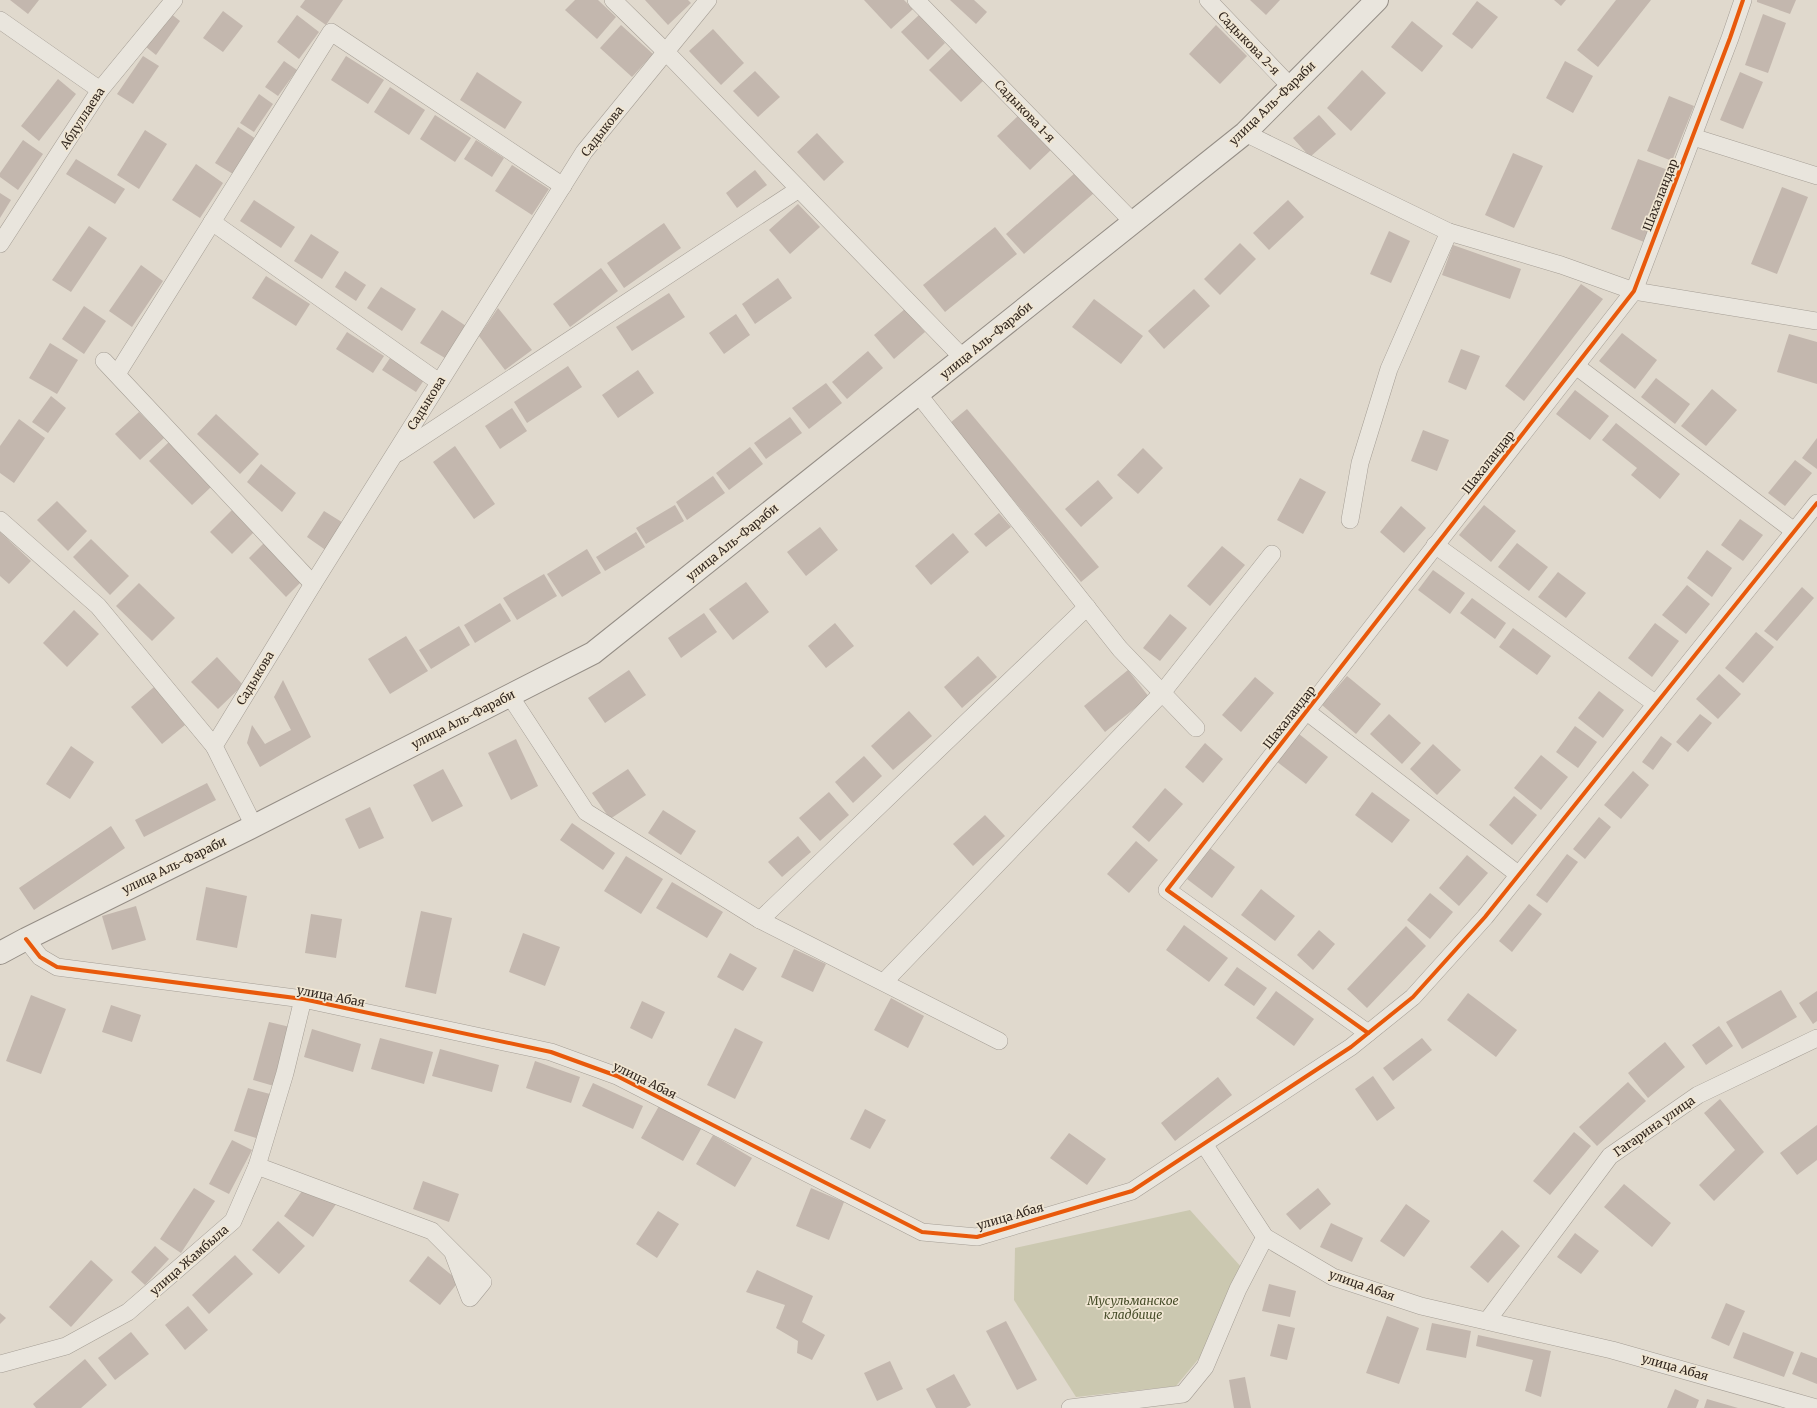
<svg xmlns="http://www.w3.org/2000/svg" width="1817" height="1408" font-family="Merriweather,serif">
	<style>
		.cemetery { fill: #cbc8b0 }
		.building { fill: #c3b7ae }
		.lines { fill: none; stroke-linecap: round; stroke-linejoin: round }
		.minor-casing { stroke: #a59e95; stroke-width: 18 }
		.secondary-casing { stroke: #958e86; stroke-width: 24 }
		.minor { stroke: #e9e5dd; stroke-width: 17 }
		.secondary { stroke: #e9e5dd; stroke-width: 22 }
		.cycleway-casing { stroke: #f0e6d3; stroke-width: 6 }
		.cycleway { stroke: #e8590c; stroke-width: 4 }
		.labels { text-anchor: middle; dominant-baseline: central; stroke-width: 3.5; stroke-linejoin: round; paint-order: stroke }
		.street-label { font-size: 12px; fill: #32271f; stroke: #f0e6d3 }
		.park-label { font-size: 12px; font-style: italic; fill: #464c28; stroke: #f0e6d3 }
	</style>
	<rect width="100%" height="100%" fill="#e0d9cd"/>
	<polygon class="cemetery" points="1190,1210 1242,1268 1231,1320 1176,1386 1076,1397 1014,1300 1015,1248"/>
	<g class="building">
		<polygon points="10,0 39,0 28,14"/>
		<polygon points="305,0 343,0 326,25 300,7"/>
		<polygon points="575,0 598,0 616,17 597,39 565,10"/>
		<polygon points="645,0 688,0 691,3 668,25"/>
		<polygon points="864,0 904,0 913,9 891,29"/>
		<polygon points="950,0 974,0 987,12 976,24"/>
		<polygon points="1250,0 1280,0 1266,15"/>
		<polygon points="1554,0 1566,0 1561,6"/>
		<polygon points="1616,0 1651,0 1598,67 1577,50"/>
		<polygon points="1757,0 1796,0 1790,14 1757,2"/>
		<polygon points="1477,1 1498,17 1472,49 1452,34"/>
		<polygon points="223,11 243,26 223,52 203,38"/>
		<polygon points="170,13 180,21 156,55 146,47"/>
		<polygon points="1763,14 1786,23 1768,73 1745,65"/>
		<polygon points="297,15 319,32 299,59 277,42"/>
		<polygon points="919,15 945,43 928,60 901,32"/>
		<polygon points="1412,21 1443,46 1422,72 1391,47"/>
		<polygon points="621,25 653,54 632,77 600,48"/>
		<polygon points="1216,25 1247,56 1220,84 1189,54"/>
		<polygon points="713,29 744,63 721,85 689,51"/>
		<polygon points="952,48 983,81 961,102 929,70"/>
		<polygon points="143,56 159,66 133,104 117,94"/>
		<polygon points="346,56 384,80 368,104 331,80"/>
		<polygon points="284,61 297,70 278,96 265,87"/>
		<polygon points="1565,61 1593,76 1573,113 1546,98"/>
		<polygon points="1362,70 1386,93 1351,131 1327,108"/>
		<polygon points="755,71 780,97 758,117 733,91"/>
		<polygon points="477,72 522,102 505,129 460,100"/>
		<polygon points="1740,72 1763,82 1743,129 1720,120"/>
		<polygon points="58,79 76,94 39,141 21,126"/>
		<polygon points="390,87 425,110 409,135 374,112"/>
		<polygon points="259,94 273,104 254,132 240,123"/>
		<polygon points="1669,96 1694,106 1672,161 1647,151"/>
		<polygon points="1020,114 1053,148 1030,170 997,136"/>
		<polygon points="435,115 471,138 455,162 420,139"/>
		<polygon points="1319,115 1336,134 1310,157 1293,138"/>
		<polygon points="238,127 256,139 233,174 215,163"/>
		<polygon points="145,130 167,144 139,189 117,175"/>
		<polygon points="817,133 844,162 824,181 797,152"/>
		<polygon points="23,140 43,154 18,190 0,177 0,173"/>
		<polygon points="476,140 504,158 492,177 464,159"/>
		<polygon points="1513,153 1543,166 1514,228 1485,215"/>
		<polygon points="76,159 125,189 115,204 66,174"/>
		<polygon points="1638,159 1671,171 1644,242 1611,229"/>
		<polygon points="196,164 223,183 200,218 172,200"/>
		<polygon points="512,165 549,189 532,215 495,191"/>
		<polygon points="755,170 767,185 737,208 726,193"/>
		<polygon points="1076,172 1094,193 1024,254 1006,234"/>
		<polygon points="1782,187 1808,197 1777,274 1751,264"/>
		<polygon points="0,193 11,200 0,218"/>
		<polygon points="254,200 295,227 281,248 240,221"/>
		<polygon points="1288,200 1304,217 1269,250 1253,233"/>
		<polygon points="798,204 820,227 790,254 769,230"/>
		<polygon points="664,223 681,248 624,288 607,263"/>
		<polygon points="89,226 107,238 71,292 52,280"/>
		<polygon points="995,227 1017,254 945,312 923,285"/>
		<polygon points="1389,231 1410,241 1391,283 1370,274"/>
		<polygon points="311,234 339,252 322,279 294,261"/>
		<polygon points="1240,243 1256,259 1220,295 1204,279"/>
		<polygon points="1453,245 1521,269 1510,299 1442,275"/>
		<polygon points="141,265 163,281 132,327 109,311"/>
		<polygon points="601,268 618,291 570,327 553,304"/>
		<polygon points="345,271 366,285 356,301 335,287"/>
		<polygon points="266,276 310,304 296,326 252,298"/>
		<polygon points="778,278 792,298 755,324 742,304"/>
		<polygon points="1581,284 1603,299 1524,401 1505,386"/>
		<polygon points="381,287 416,309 402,331 367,308"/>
		<polygon points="1194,289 1210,306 1164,349 1148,331"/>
		<polygon points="669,293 685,317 632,351 616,327"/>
		<polygon points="1094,299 1143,336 1121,364 1072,327"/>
		<polygon points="84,306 106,321 84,354 62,339"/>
		<polygon points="498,308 532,350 505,370 479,336"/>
		<polygon points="905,309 925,332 894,359 874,335"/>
		<polygon points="442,310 466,326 445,358 420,343"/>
		<polygon points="736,314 750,335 724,354 709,333"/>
		<polygon points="347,332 384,356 373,373 336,349"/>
		<polygon points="1622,333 1657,360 1635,389 1599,361"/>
		<polygon points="1789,334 1817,342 1817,384 1777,372"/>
		<polygon points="50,343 78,360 57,394 29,378"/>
		<polygon points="1461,349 1480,356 1466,390 1448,382"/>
		<polygon points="868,351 883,368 847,399 832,382"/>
		<polygon points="390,358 424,380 416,392 382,370"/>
		<polygon points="568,366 582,387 527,423 514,402"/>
		<polygon points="638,370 654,393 618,418 602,395"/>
		<polygon points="1656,378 1690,404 1675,424 1641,397"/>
		<polygon points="826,383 842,403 809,429 792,408"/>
		<polygon points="1712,389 1737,410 1706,446 1681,426"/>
		<polygon points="1575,390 1609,416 1590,440 1556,414"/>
		<polygon points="51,396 66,408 48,433 32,422"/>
		<polygon points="512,408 527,431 500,449 485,426"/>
		<polygon points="967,409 1099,567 1081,582 950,423"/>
		<polygon points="139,412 164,438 140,460 115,434"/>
		<polygon points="216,414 259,454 240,474 197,434"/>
		<polygon points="790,417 802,433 766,459 754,443"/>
		<polygon points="19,419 45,438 14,483 0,473 0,446"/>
		<polygon points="1616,423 1680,474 1660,499 1631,475 1637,468 1602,440"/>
		<polygon points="1423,430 1449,440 1437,471 1411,461"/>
		<polygon points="1817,438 1817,469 1802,458"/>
		<polygon points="169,442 211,487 192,505 149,461"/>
		<polygon points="455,446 495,504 474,519 433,462"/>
		<polygon points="750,447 763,464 729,490 716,473"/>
		<polygon points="1143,448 1163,468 1138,494 1117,475"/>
		<polygon points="1795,460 1812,473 1785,506 1768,493"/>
		<polygon points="261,464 296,493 282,512 247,482"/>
		<polygon points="713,476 725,493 687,520 676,502"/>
		<polygon points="1300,478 1326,492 1303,534 1277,520"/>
		<polygon points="1098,480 1113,498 1081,527 1065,509"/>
		<polygon points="57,501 87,531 68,551 37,520"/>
		<polygon points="675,505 684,521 646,544 636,528"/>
		<polygon points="1484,505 1516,531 1491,562 1459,535"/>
		<polygon points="1401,506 1426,528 1404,553 1380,532"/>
		<polygon points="233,509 255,531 232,554 210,532"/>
		<polygon points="324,511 345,524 327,551 307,537"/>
		<polygon points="999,513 1011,527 986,547 974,534"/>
		<polygon points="1740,519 1763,535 1743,561 1721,545"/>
		<polygon points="820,527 838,550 806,576 787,552"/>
		<polygon points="0,532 31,561 9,584 0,576"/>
		<polygon points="636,532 645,547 605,571 596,557"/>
		<polygon points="953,533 969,552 931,585 915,566"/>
		<polygon points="91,539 129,576 110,595 73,557"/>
		<polygon points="264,543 301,582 286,597 249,558"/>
		<polygon points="1517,543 1548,567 1529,591 1498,567"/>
		<polygon points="1222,546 1245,565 1210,606 1187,586"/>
		<polygon points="587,549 601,573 562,597 547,574"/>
		<polygon points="1707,550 1732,568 1712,597 1687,578"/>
		<polygon points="1433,570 1465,593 1450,614 1418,590"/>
		<polygon points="1558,572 1586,593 1566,618 1538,597"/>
		<polygon points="544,574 557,596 517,620 503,598"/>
		<polygon points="746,582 769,612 733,640 709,609"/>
		<polygon points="139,583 175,618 152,641 116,606"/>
		<polygon points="1687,585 1710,604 1686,634 1662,615"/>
		<polygon points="1802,587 1814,598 1777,641 1764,631"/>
		<polygon points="1472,598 1506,623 1495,639 1460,613"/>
		<polygon points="500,603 511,621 475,643 464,625"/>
		<polygon points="74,610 99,634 67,667 43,643"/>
		<polygon points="704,613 717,632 681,658 668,638"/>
		<polygon points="1170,614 1187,628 1160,661 1143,648"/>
		<polygon points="835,623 854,646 826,668 808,646"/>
		<polygon points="1655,623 1679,641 1652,677 1628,658"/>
		<polygon points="459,626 470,645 431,669 419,650"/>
		<polygon points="1513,628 1551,656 1537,675 1499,647"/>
		<polygon points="1756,632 1774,647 1743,683 1725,668"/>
		<polygon points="406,636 428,671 390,694 368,659"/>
		<polygon points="978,656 997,677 962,708 944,687"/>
		<polygon points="217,657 243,685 218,709 191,682"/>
		<polygon points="629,670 646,695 605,723 588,698"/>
		<polygon points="1128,670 1149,697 1105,732 1084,706"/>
		<polygon points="1719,674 1741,694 1718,719 1696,699"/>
		<polygon points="1347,676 1381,704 1356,734 1322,705"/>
		<polygon points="1255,677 1274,693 1241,732 1222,715"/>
		<polygon points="283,680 311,737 260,767 247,743 252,725 265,744 291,730 274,697"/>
		<polygon points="154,687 185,725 162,744 131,707"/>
		<polygon points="1599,691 1624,710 1603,738 1578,718"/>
		<polygon points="909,711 932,736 893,770 871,746"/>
		<polygon points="1389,714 1421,743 1402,764 1370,734"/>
		<polygon points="1700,714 1712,723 1688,752 1676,742"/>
		<polygon points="1575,726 1597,742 1578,768 1556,752"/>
		<polygon points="1299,734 1328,757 1306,784 1276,761"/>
		<polygon points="1661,736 1672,744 1653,770 1642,762"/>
		<polygon points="516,739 538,786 511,800 488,753"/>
		<polygon points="1205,743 1223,759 1203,783 1185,767"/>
		<polygon points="1433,744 1461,770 1437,795 1410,769"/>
		<polygon points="71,746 94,762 70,799 46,784"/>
		<polygon points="1541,755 1568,777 1541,810 1514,788"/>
		<polygon points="864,756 882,776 853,803 835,782"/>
		<polygon points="443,769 463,806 432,822 413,785"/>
		<polygon points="628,769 646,795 610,819 592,793"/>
		<polygon points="1633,771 1649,785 1621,819 1604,805"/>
		<polygon points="207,783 216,800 144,837 135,820"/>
		<polygon points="1165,788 1183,804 1149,842 1132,827"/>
		<polygon points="829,792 849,815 820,841 799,818"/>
		<polygon points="1372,792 1410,820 1392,843 1355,815"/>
		<polygon points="1514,796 1537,815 1512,845 1489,825"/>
		<polygon points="370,807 384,838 359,849 345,819"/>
		<polygon points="663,810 696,831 681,855 648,833"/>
		<polygon points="985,815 1005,836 973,866 953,844"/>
		<polygon points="1599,817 1611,827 1585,859 1573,849"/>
		<polygon points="572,823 615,853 603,870 560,840"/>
		<polygon points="111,826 125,848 34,910 19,888"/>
		<polygon points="798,836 811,852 782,877 768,862"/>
		<polygon points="1136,841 1158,860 1129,893 1107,874"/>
		<polygon points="1210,848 1235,867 1212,898 1187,879"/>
		<polygon points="1567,854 1578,862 1547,903 1536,895"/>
		<polygon points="1467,855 1488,873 1459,906 1439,888"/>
		<polygon points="626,856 663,879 641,914 604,891"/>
		<polygon points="672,882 723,912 707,938 656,908"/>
		<polygon points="206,887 247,896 237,948 196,940"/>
		<polygon points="1261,889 1295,916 1275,941 1241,915"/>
		<polygon points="1430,893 1453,912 1430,939 1407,920"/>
		<polygon points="1529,904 1542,914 1512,952 1499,941"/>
		<polygon points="136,906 146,940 112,950 102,916"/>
		<polygon points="421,911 452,918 436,994 405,987"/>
		<polygon points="311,914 342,919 336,958 305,953"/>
		<polygon points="1184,925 1228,958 1209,982 1166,950"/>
		<polygon points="1406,926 1426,946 1367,1008 1347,989"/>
		<polygon points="1319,930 1335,944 1313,970 1297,955"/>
		<polygon points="523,933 560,947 545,986 509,972"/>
		<polygon points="794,949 826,964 813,992 781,977"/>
		<polygon points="730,953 757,968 743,991 717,977"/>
		<polygon points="1237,967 1267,988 1254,1006 1224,985"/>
		<polygon points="1781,990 1797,1017 1742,1049 1726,1022"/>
		<polygon points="1276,991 1314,1019 1294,1046 1256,1018"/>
		<polygon points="1817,991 1817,1021 1813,1024 1799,1003"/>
		<polygon points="1468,993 1517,1030 1496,1057 1447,1020"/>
		<polygon points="31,995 66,1009 41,1074 6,1061"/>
		<polygon points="891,998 924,1016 908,1048 874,1030"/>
		<polygon points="642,1001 665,1012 652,1039 630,1028"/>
		<polygon points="111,1005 141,1015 132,1042 102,1032"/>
		<polygon points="269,1022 290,1027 274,1086 253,1080"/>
		<polygon points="1719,1026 1733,1046 1706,1065 1692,1045"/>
		<polygon points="735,1028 763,1042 735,1099 707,1085"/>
		<polygon points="312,1029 361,1044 353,1072 304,1057"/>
		<polygon points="380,1038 433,1052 424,1084 371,1069"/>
		<polygon points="1422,1038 1432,1050 1393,1081 1383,1068"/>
		<polygon points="1665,1042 1685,1067 1648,1098 1628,1073"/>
		<polygon points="440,1049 499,1065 492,1092 432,1076"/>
		<polygon points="535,1061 580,1077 571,1103 526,1088"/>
		<polygon points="1373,1076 1395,1108 1377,1121 1355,1089"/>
		<polygon points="1218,1077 1232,1095 1175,1141 1161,1123"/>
		<polygon points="1628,1082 1646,1101 1597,1146 1579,1127"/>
		<polygon points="593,1083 643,1106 633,1129 582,1106"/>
		<polygon points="248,1088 270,1094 256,1138 234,1131"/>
		<polygon points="1720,1099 1764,1152 1714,1201 1699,1185 1735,1150 1704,1113"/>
		<polygon points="659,1106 701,1129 683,1161 641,1138"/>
		<polygon points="865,1109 886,1120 870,1149 850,1139"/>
		<polygon points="1817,1125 1817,1160 1797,1175 1780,1153"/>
		<polygon points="1574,1132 1591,1146 1550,1195 1533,1181"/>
		<polygon points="1069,1133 1106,1159 1087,1185 1050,1158"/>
		<polygon points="713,1135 752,1158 735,1187 696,1164"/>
		<polygon points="232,1140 252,1150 229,1194 209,1184"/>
		<polygon points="310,1180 339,1200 313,1237 284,1216"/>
		<polygon points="423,1181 459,1194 449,1222 413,1209"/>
		<polygon points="1624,1184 1671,1223 1652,1247 1604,1207"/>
		<polygon points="194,1188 215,1201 181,1253 160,1239"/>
		<polygon points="811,1188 844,1202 829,1240 796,1226"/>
		<polygon points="1318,1188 1331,1204 1300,1230 1286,1214"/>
		<polygon points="1406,1204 1430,1221 1404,1257 1380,1241"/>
		<polygon points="658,1211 679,1224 657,1258 636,1244"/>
		<polygon points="278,1221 305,1246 279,1274 252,1250"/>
		<polygon points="1331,1223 1363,1238 1352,1262 1320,1247"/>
		<polygon points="1502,1230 1520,1246 1488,1283 1470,1267"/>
		<polygon points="1575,1233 1599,1251 1581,1274 1557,1257"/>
		<polygon points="155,1246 169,1259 145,1285 131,1272"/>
		<polygon points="235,1255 253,1274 209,1314 192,1295"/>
		<polygon points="428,1256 459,1281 440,1305 409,1281"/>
		<polygon points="91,1260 113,1280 71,1327 49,1307"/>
		<polygon points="757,1270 813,1296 802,1322 825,1335 812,1360 797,1353 798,1341 776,1328 785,1305 746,1292"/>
		<polygon points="1269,1284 1296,1291 1290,1317 1262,1311"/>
		<polygon points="1726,1303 1745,1311 1729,1346 1711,1338"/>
		<polygon points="188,1306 208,1330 185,1350 165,1325"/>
		<polygon points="0,1313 6,1318 0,1324"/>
		<polygon points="1387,1316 1419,1328 1399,1384 1366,1373"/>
		<polygon points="1006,1321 1037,1380 1017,1390 986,1331"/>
		<polygon points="1432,1323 1471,1331 1466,1358 1426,1350"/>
		<polygon points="1278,1324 1295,1328 1287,1360 1270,1356"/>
		<polygon points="131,1332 149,1354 115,1380 98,1358"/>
		<polygon points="1743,1332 1794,1352 1784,1377 1733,1358"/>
		<polygon points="1478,1335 1551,1351 1541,1397 1525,1391 1533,1360 1476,1346"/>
		<polygon points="1801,1352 1817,1358 1817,1384 1792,1374"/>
		<polygon points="85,1359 107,1385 81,1408 36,1408 33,1404"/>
		<polygon points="890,1361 903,1389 877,1401 864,1373"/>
		<polygon points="954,1374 971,1405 966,1408 936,1408 926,1389"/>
		<polygon points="1245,1377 1251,1408 1234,1408 1229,1380"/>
		<polygon points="1675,1389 1699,1400 1696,1408 1667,1408"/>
		<polygon points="1707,1399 1738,1408 1704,1408"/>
	</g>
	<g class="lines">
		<g class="minor-casing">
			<g id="minor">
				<polyline points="613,0 666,52 963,358"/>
				<polyline points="916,0 1133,222"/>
				<polyline points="1208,0 1291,87"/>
				<polyline points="0,20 100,90"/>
				<polyline points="1245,133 1449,232 1561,265 1634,291 1817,321"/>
				<polyline points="1693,137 1817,176"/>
				<polyline points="212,222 439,382"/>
				<polyline points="0,244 100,90 174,0"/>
				<polyline points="104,361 313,584"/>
				<polyline points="1576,366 1794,531"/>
				<polyline points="117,374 331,32 563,186"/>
				<polyline points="918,394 1120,649 1196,728"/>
				<polyline points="398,453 799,189"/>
				<polyline points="0,520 98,606 214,746"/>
				<polyline points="1350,520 1360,463 1389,369 1449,232"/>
				<polyline points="1435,545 1656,704"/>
				<polyline points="510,696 586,812 760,920 999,1041"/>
				<polyline points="1306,711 1519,875"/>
				<polyline points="254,826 214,746 313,584 584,152 708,0"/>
				<polyline points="760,920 1087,607"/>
				<polyline points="26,939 40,957 57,967 303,999 551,1052 617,1076 922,1232 977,1237 1132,1191 1351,1047 1413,997 1485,917 1817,503"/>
				<polyline points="884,982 1162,693 1272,554"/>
				<polyline points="1368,1033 1167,890 1634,291 1730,38 1743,0"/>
				<polyline points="1204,1144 1265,1237 1333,1277 1421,1306 1612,1350 1817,1408"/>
				<polyline points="257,1166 432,1231 483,1282 470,1298 453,1253"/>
				<polyline points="1487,1321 1610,1156 1698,1095 1817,1038"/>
				<polyline points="0,1364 66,1346 128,1312 233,1221 257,1166 285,1073 303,999"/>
				<polyline points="1070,1408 1183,1394 1205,1367 1238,1289 1265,1237"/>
			</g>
		</g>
		<g class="secondary-casing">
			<polyline id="secondary" points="0,953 26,939 254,826 593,653 1245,133 1377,0"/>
		</g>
		<use href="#minor" class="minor"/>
		<use href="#secondary" class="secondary"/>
		<g class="cycleway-casing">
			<g id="cycleway">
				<polyline points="26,939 40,957 57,967 303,999 551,1052 617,1076 922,1232 977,1237 1132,1191 1351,1047 1413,997 1485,917 1817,503"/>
				<polyline points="1368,1033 1167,890 1634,291 1730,38 1743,0"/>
			</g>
		</g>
		<use href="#cycleway" class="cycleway"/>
	</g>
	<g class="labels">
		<g class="street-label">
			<text transform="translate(1249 43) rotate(46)">Садыкова 2-я</text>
			<text transform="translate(1272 103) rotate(-44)">улица Аль-Фараби</text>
			<text transform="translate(1025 111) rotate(46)">Садыкова 1-я</text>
			<text transform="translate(82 118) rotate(-57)">Абдуллаева</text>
			<text transform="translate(602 131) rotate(-52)">Садыкова</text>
			<text transform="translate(1660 195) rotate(-69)">Шахаландар</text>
			<text transform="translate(986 340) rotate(-39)">улица Аль-Фараби</text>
			<text transform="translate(426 403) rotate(-58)">Садыкова</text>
			<text transform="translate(1488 462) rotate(-52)">Шахаландар</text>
			<text transform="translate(732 542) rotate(-39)">улица Аль-Фараби</text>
			<text transform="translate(255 678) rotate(-59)">Садыкова</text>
			<text transform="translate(1289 717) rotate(-52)">Шахаландар</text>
			<text transform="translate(463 719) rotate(-27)">улица Аль-Фараби</text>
			<text transform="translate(174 865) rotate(-26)">улица Аль-Фараби</text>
			<text transform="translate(331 996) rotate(11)">улица Абая</text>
			<text transform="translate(645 1080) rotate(26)">улица Абая</text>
			<text transform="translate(1654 1126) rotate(-35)">Гагарина улица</text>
			<text transform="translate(1010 1216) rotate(-16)">улица Абая</text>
			<text transform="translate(189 1260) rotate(-41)">улица Жамбыла</text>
			<text transform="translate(1362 1285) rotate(20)">улица Абая</text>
			<text transform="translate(1675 1367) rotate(16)">улица Абая</text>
		</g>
		<g class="park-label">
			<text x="1133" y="1300">Мусульманское<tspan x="1133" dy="14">кладбище</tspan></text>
		</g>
	</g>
</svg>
